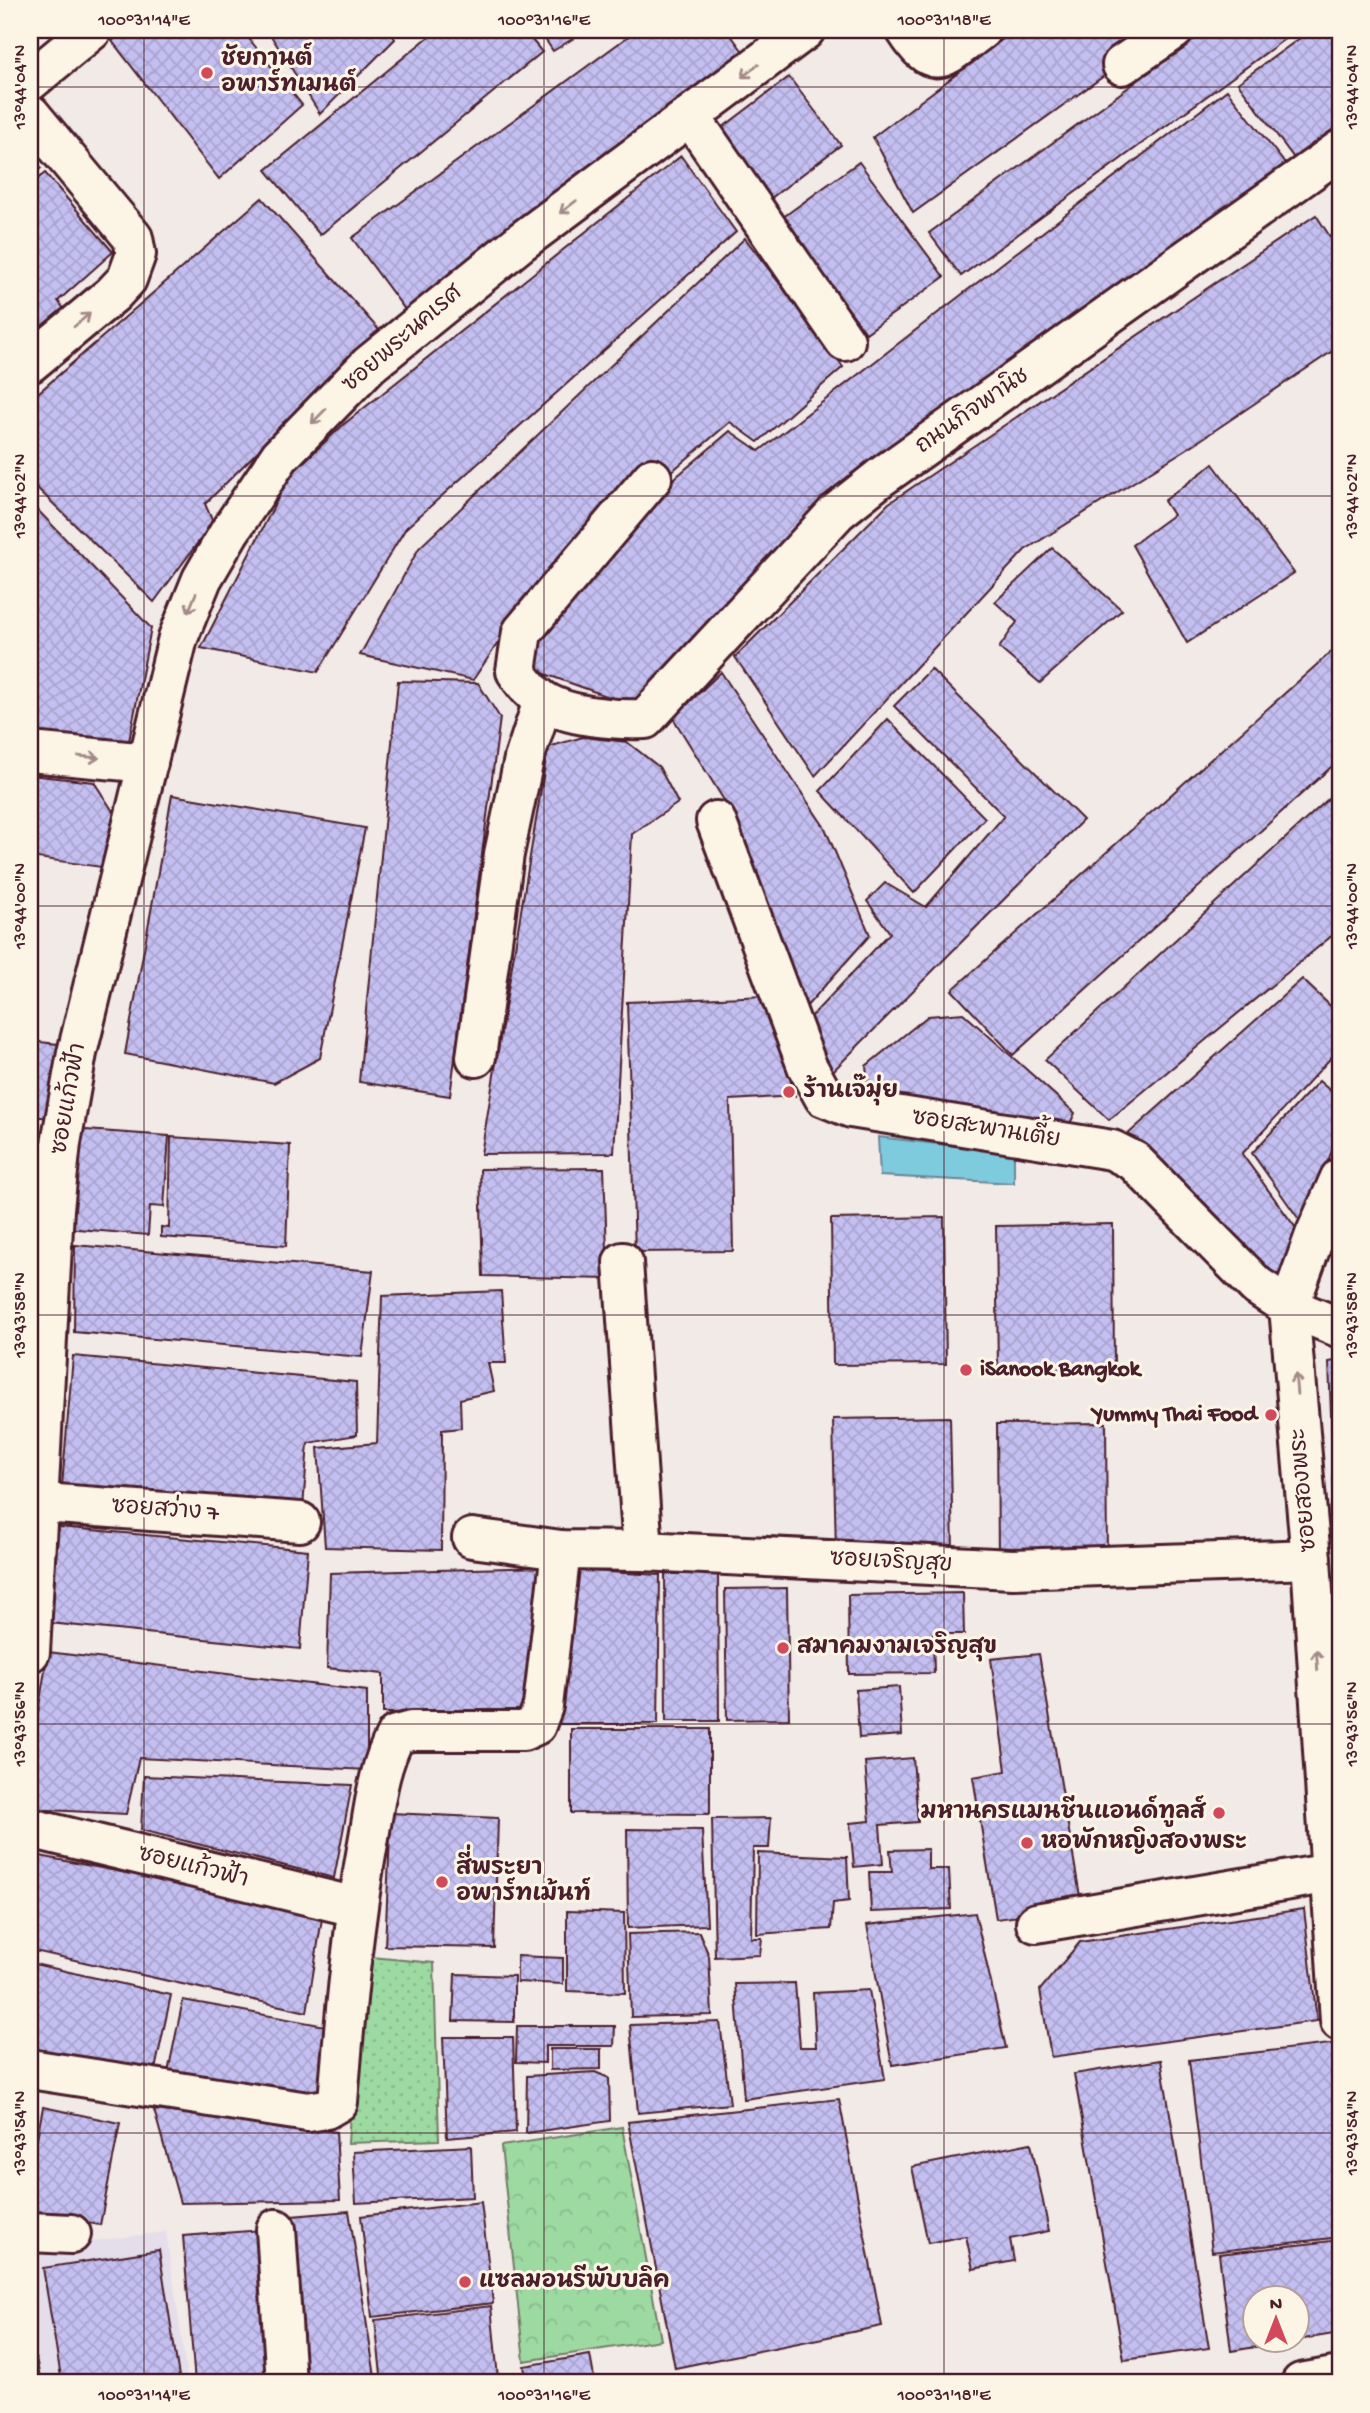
<svg xmlns="http://www.w3.org/2000/svg" width="1370" height="2413" font-family="'Gochi Hand','Playpen Sans Thai',sans-serif">
	<style>
		.built { fill: #e4ddea }
		.grass { fill: url(#grass-dots); stroke: #737c66; stroke-width: 2 }
		.forest { fill: url(#forest-crowns); stroke: #737c66; stroke-width: 2 }
		.water { fill: #7ecbdd; stroke: #698696; stroke-width: 2 }
		.building { fill: url(#building-cross-hatch); stroke: #4a1f2b; stroke-width: 2; fill-rule: evenodd }
		.lines { fill: none; stroke-linecap: round; stroke-linejoin: round }
		.minor-casing { stroke: #4a1f2b; stroke-width: 44 }
		.major-casing { stroke: #4a1f2b; stroke-width: 44 }
		.minor { stroke: #fcf5e5; stroke-width: 38 }
		.major { stroke: #fcf5e5; stroke-width: 38 }
		.oneway { stroke: #a38a88 }
		.ticks { fill: none; stroke: #4a1f2b; stroke-width: 2; stroke-opacity: 0.45 }
		.poi-dot { fill: #d1495b; stroke: #fcf5e5; stroke-width: 2.5 }
		.labels { text-anchor: middle; dominant-baseline: central; stroke-width: 6; stroke-linejoin: round; paint-order: stroke }
		.poi-label { font-size: 23px; font-weight: bold; fill: #4a1f2b; stroke: #fcf5e5; text-anchor: start }
		.street-label { font-size: 23px; fill: #4a1f2b; stroke: #fcf5e5 }
		.neatline { fill: none; stroke: #4a1f2b; stroke-width: 2.5 }
		.ticks-label { font-size: 18px; text-anchor: middle; fill: #4a1f2b }
	</style>
	<defs>
		<pattern id="grass-dots" width="8" height="8" patternUnits="userSpaceOnUse" patternTransform="scale(1.75)"><rect width="8" height="8" fill="#9cdaa2"/><path d="M2 2h.1M6 6h.1" fill="none" stroke="#88bb8c" stroke-width="1.8" stroke-linecap="round"/></pattern>
		<pattern id="forest-crowns" width="20" height="18" patternUnits="userSpaceOnUse" patternTransform="scale(1.75)"><rect width="20" height="18" fill="#9cdaa2"/><path d="M2 6a3 3 0 1 1 6 0M12 15a3 3 0 1 1 6 0" fill="none" stroke="#88bb8c"/></pattern>
		<pattern id="building-cross-hatch" width="8" height="8" patternUnits="userSpaceOnUse" patternTransform="scale(1.75)"><rect width="8" height="8" fill="#c4bff1"/><path d="M0 0l8 8M0 8l8-8" fill="none" stroke="#aaa4cf"/></pattern>
	</defs>
	<rect width="100%" height="100%" fill="#f1eae7"/>
	<filter id="ink" filterUnits="userSpaceOnUse"><feTurbulence type="fractalNoise" baseFrequency=".0143" numOctaves="2"/><feDisplacementMap in="SourceGraphic" scale="14" xChannelSelector="R" yChannelSelector="G"/><feConvolveMatrix kernelMatrix="1 2 1 2 8 2 1 2 1" color-interpolation-filters="sRGB"/></filter>
	<g filter="url(#ink)">
		<polygon class="built" points="166,2232 188,2383 30,2383 30,2249"/>
		<polygon class="grass" points="361,1956 434,1963 439,2140 348,2143"/>
		<polygon class="forest" points="622,2127 661,2340 524,2361 501,2146"/>
		<polygon class="water" points="878,1137 1014,1153 1014,1183 880,1176"/>
		<g class="building">
			<polygon points="124,30 242,30 302,105 219,179 112,41"/>
			<polygon points="270,30 389,30 395,39 320,114 268,31"/>
			<polygon points="437,30 524,30 542,52 320,235 266,170"/>
			<polygon points="539,30 587,30 553,51"/>
			<polygon points="637,30 727,30 750,61 406,311 352,238"/>
			<polygon points="1015,30 1168,30 913,213 873,137"/>
			<polygon points="1207,30 1297,30 961,276 929,233"/>
			<polygon points="1311,30 1340,30 1340,124 1294,158 1238,83"/>
			<polygon points="789,77 841,145 771,198 718,131"/>
			<polygon points="1227,90 1286,165 828,501 640,708 531,669 532,647 669,483 730,431 759,451"/>
			<polygon points="30,154 41,168 30,177"/>
			<polygon points="681,156 736,232 406,528 318,672 201,648 290,475 344,424"/>
			<polygon points="859,162 944,277 866,333 782,218"/>
			<polygon points="45,173 113,252 58,301 68,314 30,347 30,185"/>
			<polygon points="262,198 379,330 205,504 213,522 154,602 30,481 30,400"/>
			<polygon points="1316,215 1340,252 1340,346 1196,443 1025,550 815,776 735,657 889,503"/>
			<polygon points="745,238 843,367 758,442 730,422 664,478 504,634 473,680 360,655 419,548"/>
			<polygon points="1213,464 1294,573 1187,643 1132,545 1173,515 1164,501"/>
			<polygon points="30,502 151,628 129,741 30,736"/>
			<polygon points="1052,548 1122,610 1040,683 999,648 1017,622 995,602"/>
			<polygon points="1340,644 1340,759 1013,1055 952,990"/>
			<polygon points="931,669 1083,820 830,1074 807,1021 890,933 867,901 885,883 926,907 1004,816 894,706"/>
			<polygon points="721,672 825,828 870,935 805,1008 730,810 673,718"/>
			<polygon points="398,681 478,683 500,718 450,1096 359,1082"/>
			<polygon points="888,719 985,818 914,893 820,791"/>
			<polygon points="583,737 627,742 659,767 678,803 632,834 614,1153 481,1154 548,747"/>
			<polygon points="30,775 94,782 114,813 101,867 30,857"/>
			<polygon points="1340,788 1340,929 1109,1120 1045,1060"/>
			<polygon points="172,795 365,828 320,1058 274,1083 125,1054"/>
			<polygon points="1302,979 1340,1015 1340,1048 1242,1154 1298,1231 1285,1282 1261,1273 1127,1135"/>
			<polygon points="766,996 795,1096 730,1100 733,1251 635,1252 627,1002"/>
			<polygon points="963,1013 1075,1113 1066,1132 869,1094 866,1066 928,1016"/>
			<polygon points="30,1041 67,1045 52,1118 30,1116"/>
			<polygon points="1319,1081 1340,1099 1340,1130 1303,1225 1252,1153"/>
			<polygon points="72,1129 169,1136 164,1207 150,1206 148,1235 66,1228"/>
			<polygon points="30,1132 41,1133 37,1169 30,1168"/>
			<polygon points="171,1137 290,1145 286,1246 161,1237 161,1227 169,1228"/>
			<polygon points="604,1168 608,1279 483,1276 480,1169"/>
			<polygon points="30,1192 40,1193 38,1215 30,1214"/>
			<polygon points="30,1217 38,1217 39,1240 30,1240"/>
			<polygon points="944,1217 946,1364 833,1365 831,1219"/>
			<polygon points="1113,1224 1114,1369 998,1370 996,1226"/>
			<polygon points="30,1241 39,1242 38,1273 30,1272"/>
			<polygon points="75,1245 373,1271 362,1357 74,1332"/>
			<polygon points="501,1291 506,1363 488,1363 494,1391 460,1399 461,1428 442,1430 441,1550 325,1547 318,1448 377,1443 382,1296"/>
			<polygon points="73,1356 356,1382 357,1435 308,1443 303,1508 62,1486"/>
			<polygon points="1340,1360 1340,1569 1337,1570 1329,1362"/>
			<polygon points="950,1417 953,1550 836,1553 833,1419"/>
			<polygon points="1106,1423 1107,1558 998,1559 997,1424"/>
			<polygon points="59,1527 308,1550 300,1649 50,1623"/>
			<polygon points="547,1567 530,1712 383,1713 383,1674 327,1668 330,1573"/>
			<polygon points="572,1570 660,1575 658,1724 557,1724"/>
			<polygon points="665,1574 718,1574 719,1721 666,1721"/>
			<polygon points="787,1588 789,1719 727,1720 725,1589"/>
			<polygon points="963,1593 964,1634 933,1634 934,1673 849,1674 848,1595"/>
			<polygon points="48,1652 367,1691 367,1770 139,1758 126,1814 30,1809 30,1760"/>
			<polygon points="1039,1654 1082,1908 996,1919 973,1777 1006,1771 991,1659"/>
			<polygon points="899,1687 902,1735 859,1738 856,1690"/>
			<polygon points="571,1729 710,1729 710,1814 571,1813"/>
			<polygon points="913,1758 918,1822 880,1825 883,1864 854,1867 850,1823 870,1821 865,1762"/>
			<polygon points="144,1776 352,1785 334,1878 141,1830"/>
			<polygon points="391,1813 498,1818 494,1948 385,1946"/>
			<polygon points="771,1818 769,1848 753,1848 751,1938 762,1938 760,1955 715,1957 712,1819"/>
			<polygon points="627,1829 702,1830 707,1925 628,1928"/>
			<polygon points="928,1849 928,1869 949,1869 951,1909 871,1912 869,1872 892,1872 890,1850"/>
			<polygon points="758,1853 847,1857 849,1901 833,1903 831,1929 757,1934"/>
			<polygon points="30,1854 323,1912 307,2012 30,1950"/>
			<polygon points="1304,1909 1317,2021 1051,2057 1040,1990 1080,1942"/>
			<polygon points="567,1911 624,1913 625,1993 567,1991"/>
			<polygon points="975,1913 1006,2048 892,2065 867,1925"/>
			<polygon points="699,1932 709,1956 712,2015 631,2017 628,1934"/>
			<polygon points="517,1956 563,1958 563,1984 517,1982"/>
			<polygon points="30,1963 171,1995 153,2079 30,2055"/>
			<polygon points="455,1974 514,1976 514,2022 453,2021"/>
			<polygon points="795,1983 800,2047 816,2047 813,1993 869,1990 885,2079 744,2099 735,1984"/>
			<polygon points="183,2000 342,2029 334,2099 166,2082"/>
			<polygon points="720,2022 730,2104 638,2113 630,2025"/>
			<polygon points="517,2026 615,2026 614,2046 545,2046 545,2063 516,2062"/>
			<polygon points="443,2037 513,2037 516,2132 447,2138"/>
			<polygon points="1339,2043 1340,2237 1212,2252 1189,2060"/>
			<polygon points="550,2049 601,2049 601,2069 550,2070"/>
			<polygon points="1161,2060 1209,2348 1124,2360 1074,2074"/>
			<polygon points="595,2072 609,2078 610,2121 526,2133 527,2076"/>
			<polygon points="839,2099 882,2326 675,2368 628,2122"/>
			<polygon points="43,2107 120,2123 100,2225 30,2212 30,2175"/>
			<polygon points="154,2110 336,2132 340,2200 180,2203"/>
			<polygon points="1031,2143 1049,2231 1010,2239 1014,2261 973,2269 966,2236 928,2243 912,2167"/>
			<polygon points="471,2146 473,2197 356,2203 353,2152"/>
			<polygon points="481,2202 493,2303 372,2317 361,2216"/>
			<polygon points="349,2211 376,2383 302,2383 292,2216"/>
			<polygon points="263,2230 275,2383 195,2383 183,2236"/>
			<path d="M1340,2240V2333L1231,2351L1219,2254ZM1254,2298H1296V2340H1254Z"/>
			<polygon points="159,2250 180,2383 62,2383 43,2268"/>
			<polygon points="491,2306 498,2378 451,2383 382,2383 375,2320"/>
			<polygon points="590,2355 595,2383 527,2383 524,2366"/>
			<polygon points="36,2358 41,2383 30,2383 30,2359"/>
			<polygon points="510,2379 511,2383 472,2383"/>
		</g>
		<g class="lines">
			<g class="minor-casing">
				<g id="minor">
					<path d="M906,30C935,76 945,56 981,30"/>
					<polyline points="1122,65 1174,30"/>
					<polyline points="30,81 92,30"/>
					<polyline points="30,114 133,238 136,254 127,279 113,294 30,363"/>
					<polyline points="690,116 845,341"/>
					<path d="M652,478L522,632L516,671C523,682 531,692 542,700C567,717 615,720 645,719L837,512L881,477L1340,150"/>
					<polyline points="30,752 148,763"/>
					<polyline points="716,821 807,1066 824,1097 851,1108 1112,1150 1134,1161 1257,1286 1289,1307 1340,1328"/>
					<polyline points="476,1057 504,854 524,759 543,701"/>
					<polyline points="1340,1178 1315,1235 1289,1307 1311,1559 1340,2021"/>
					<polyline points="623,1262 643,1551"/>
					<polyline points="30,1502 300,1522"/>
					<polyline points="472,1538 561,1550 643,1551 1013,1569 1311,1559"/>
					<polyline points="30,1652 54,1209 61,1143 77,1053 178,638 202,579 230,531 280,456 369,365 522,241 805,30"/>
					<polyline points="30,1828 356,1907"/>
					<polyline points="1036,1923 1331,1873"/>
					<path d="M30,2069L308,2112L326,2109L338,2102C345,2013 353,1925 369,1837C375,1802 379,1766 396,1735L411,1731H523L536,1725L543,1706L561,1550"/>
					<polyline points="276,2229 286,2383"/>
					<polyline points="30,2232 71,2234"/>
				</g>
			</g>
			<g class="major-casing">
				<polyline id="major" points="1301,2383 1340,2376"/>
			</g>
			<use href="#minor" class="minor"/>
			<use href="#major" class="major"/>
		</g>
		<defs><path id="oneway-shaft" d="M-6 0H5M1.5-3L5.5 0L1.5 3" fill="none" stroke-width="1.6" stroke-linecap="round" stroke-linejoin="round" transform="scale(1.75)"/></defs>
		<g class="oneway">
			<use href="#oneway-shaft" transform="translate(750 71) rotate(143)"/>
			<use href="#oneway-shaft" transform="translate(568 207) rotate(143)"/>
			<use href="#oneway-shaft" transform="translate(82 320) rotate(-40)"/>
			<use href="#oneway-shaft" transform="translate(319 416) rotate(135)"/>
			<use href="#oneway-shaft" transform="translate(192 603) rotate(112)"/>
			<use href="#oneway-shaft" transform="translate(89 757) rotate(5)"/>
			<use href="#oneway-shaft" transform="translate(1296 1384) rotate(-95)"/>
			<use href="#oneway-shaft" transform="translate(1317 1660) rotate(-94)"/>
		</g>
	</g>
	<path class="ticks" d="M144,30V2383M544,30V2383M944,30V2383M30,87H1340M30,496H1340M30,906H1340M30,1315H1340M30,1724H1340M30,2133H1340"/>
	<g class="poi-dot">
		<circle cx="207" cy="73" r="7"/>
		<circle cx="789" cy="1092" r="7"/>
		<circle cx="966" cy="1370" r="7"/>
		<circle cx="1271" cy="1415" r="7"/>
		<circle cx="783" cy="1648" r="7"/>
		<circle cx="1219" cy="1813" r="7"/>
		<circle cx="1027" cy="1843" r="7"/>
		<circle cx="442" cy="1882" r="7"/>
		<circle cx="465" cy="2282" r="7"/>
	</g>
	<g class="labels">
		<g class="poi-label">
			<text x="221" y="60">ชัยกานต์<tspan x="221" dy="26">อพาร์ทเมนต์</tspan></text>
			<text x="803" y="1092">ร้านเจ๊มุ่ย</text>
			<text x="980" y="1370">iSanook Bangkok</text>
			<text x="1257" y="1415" text-anchor="end">Yummy Thai Food</text>
			<text x="797" y="1648">สมาคมงามเจริญสุข</text>
			<text x="1205" y="1813" text-anchor="end">มหานครแมนชีนแอนด์ทูลส์</text>
			<text x="1041" y="1843">หอพักหญิงสองพระ</text>
			<text x="456" y="1869">สี่พระยา<tspan x="456" dy="26">อพาร์ทเม้นท์</tspan></text>
			<text x="479" y="2282">แซลมอนรีพับบลิค</text>
		</g>
		<g class="street-label">
			<text transform="translate(403 340) rotate(-41)">ซอยพระนคเรศ</text>
			<text transform="translate(973 412) rotate(-35)">ถนนกิจพานิช</text>
			<text transform="translate(70 1099) rotate(-80)">ซอยแก้วฟ้า</text>
			<text transform="translate(986 1130) rotate(9)">ซอยสะพานเตี้ย</text>
			<text transform="translate(1305 1490) rotate(-95)">ซอยสองพระ</text>
			<text transform="translate(165 1511) rotate(4)">ซอยสว่าง 7</text>
			<text transform="translate(891 1563) rotate(3)">ซอยเจริญสุข</text>
			<text transform="translate(193 1868) rotate(14)">ซอยแก้วฟ้า</text>
		</g>
	</g>
	<rect width="1370" height="2413" fill="none" stroke="#fcf5e5" stroke-width="77"/>
	<g transform="translate(1276 2319)"><circle r="33" fill="#fcf5e5" stroke="#b59f9b" stroke-width="2"/>
	<path d="M0-5L12 26L0 18L-12 26Z" fill="#d1495b"/>
	<text y="-10" font-size="19" font-weight="bold" text-anchor="middle" fill="#4a1f2b">N</text>
	</g>
	<rect x="38" y="38" width="1294" height="2336" class="neatline"/>
	<g class="ticks-label">
		<text x="144" y="25">100°31'14"E</text>
		<text x="544" y="25">100°31'16"E</text>
		<text x="944" y="25">100°31'18"E</text>
		<text transform="translate(19 87) rotate(-90)" y="6">13°44'04"N</text>
		<text transform="translate(1351 87) rotate(-90)" y="6">13°44'04"N</text>
		<text transform="translate(19 496) rotate(-90)" y="6">13°44'02"N</text>
		<text transform="translate(1351 496) rotate(-90)" y="6">13°44'02"N</text>
		<text transform="translate(19 906) rotate(-90)" y="6">13°44'00"N</text>
		<text transform="translate(1351 906) rotate(-90)" y="6">13°44'00"N</text>
		<text transform="translate(19 1315) rotate(-90)" y="6">13°43'58"N</text>
		<text transform="translate(1351 1315) rotate(-90)" y="6">13°43'58"N</text>
		<text transform="translate(19 1724) rotate(-90)" y="6">13°43'56"N</text>
		<text transform="translate(1351 1724) rotate(-90)" y="6">13°43'56"N</text>
		<text transform="translate(19 2133) rotate(-90)" y="6">13°43'54"N</text>
		<text transform="translate(1351 2133) rotate(-90)" y="6">13°43'54"N</text>
		<text x="144" y="2400">100°31'14"E</text>
		<text x="544" y="2400">100°31'16"E</text>
		<text x="944" y="2400">100°31'18"E</text>
	</g>
</svg>
